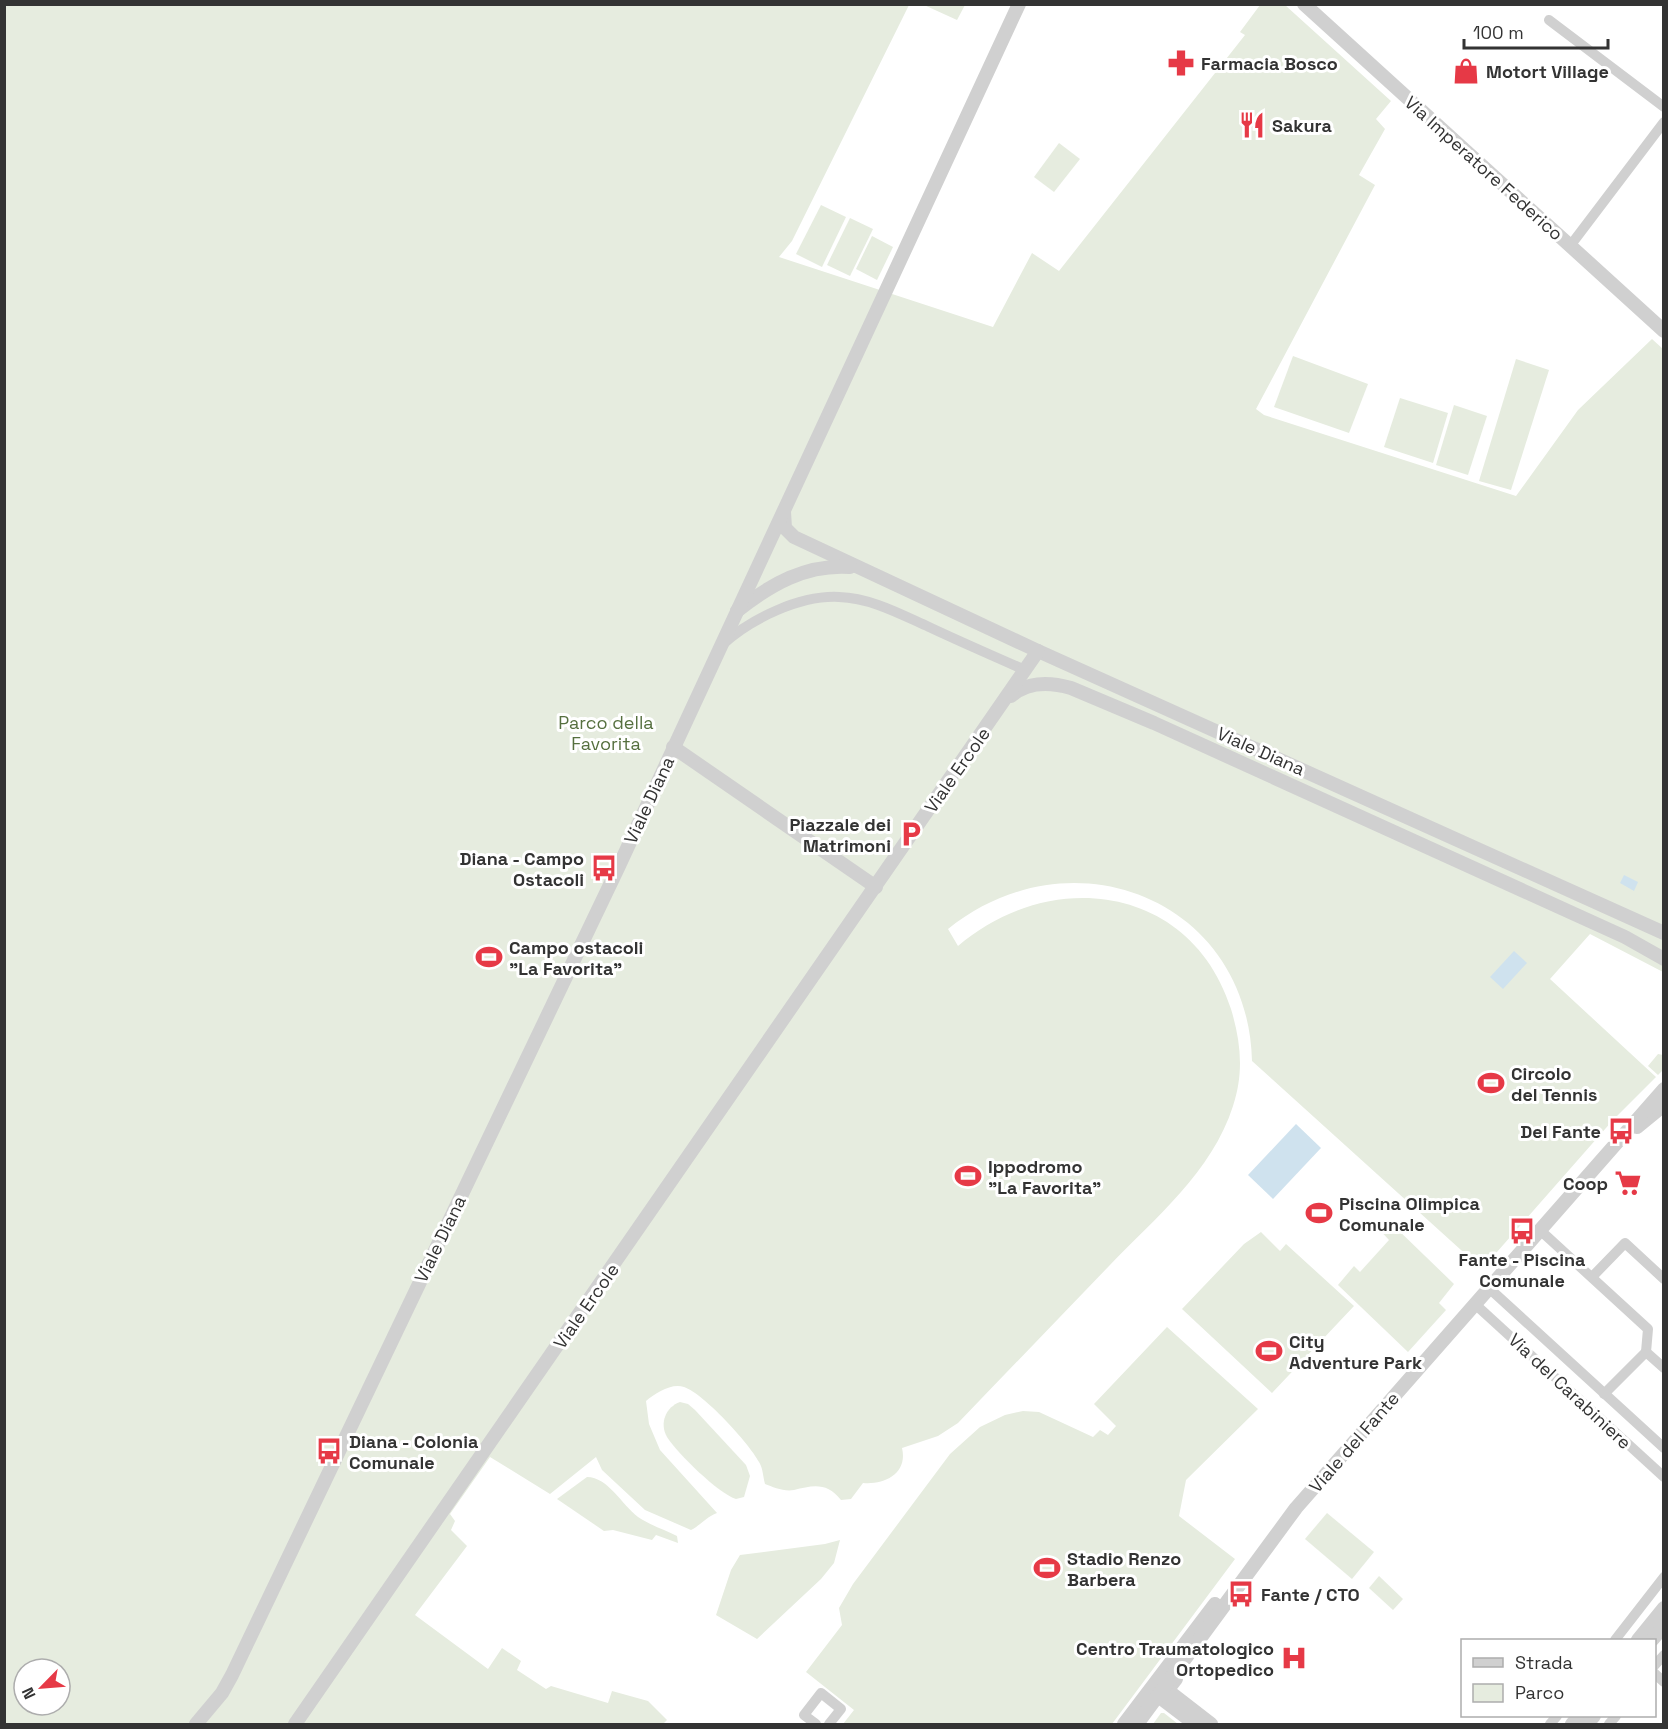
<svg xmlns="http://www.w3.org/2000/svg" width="1668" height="1729" font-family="'Space Grotesk',sans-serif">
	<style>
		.green { fill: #e6ecdf; fill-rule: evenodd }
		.water { fill: #cfe2ee }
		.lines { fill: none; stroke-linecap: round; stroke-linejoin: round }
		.minor { stroke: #d0d0d0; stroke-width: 10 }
		.tertiary { stroke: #d0d0d0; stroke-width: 14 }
		.labels { text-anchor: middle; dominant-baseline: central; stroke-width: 6; stroke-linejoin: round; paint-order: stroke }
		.poi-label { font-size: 18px; font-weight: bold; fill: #333; stroke: #fff; text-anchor: start }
		.street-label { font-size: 18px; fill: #333; stroke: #fff }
		.park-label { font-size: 18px; fill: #56703f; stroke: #fff }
	</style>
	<rect width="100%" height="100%" fill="#fff"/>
	<g class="green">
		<path d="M4,5H909L792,241L779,257L993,327L1032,253L1059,271L1245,35L1240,32L1260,5H1285L1391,101L1376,119L1385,129L1359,175L1375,185L1256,409L1264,415L1516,496L1578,410L1652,339L1663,349V972L1590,934L1550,979L1656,1077L1613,1120L1482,1269L1252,1061C1248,899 1071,830 948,929L958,946C1050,867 1191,884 1231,1009C1241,1042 1244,1073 1233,1106C1212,1172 1155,1218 1109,1266C1059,1318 1008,1371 958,1423L938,1436L902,1448C908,1473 885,1485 863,1483L851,1499L841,1500C827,1482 813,1485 794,1490C784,1492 773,1487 765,1484C763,1477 763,1468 759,1462C750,1444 703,1393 684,1387C671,1383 656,1393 646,1401L649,1424L660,1450L717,1513C706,1517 701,1525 691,1530L645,1510L602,1470L596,1457L550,1494L490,1457L450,1514L455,1521L451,1530L467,1546L415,1615L488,1669L502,1648L521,1661L517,1670L546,1689L551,1686L608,1703L612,1691L648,1701L667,1720L663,1724H5ZM24,1669H60V1705H24Z"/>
		<polygon points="924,5 965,4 965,5 957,20"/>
		<polygon points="1059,143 1080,159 1054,192 1034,177"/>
		<polygon points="821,205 846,217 822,267 796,254"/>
		<polygon points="850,218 873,229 850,276 827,265"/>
		<polygon points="872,236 893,247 877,280 856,269"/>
		<polygon points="1293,356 1368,384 1349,433 1274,407"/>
		<polygon points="1516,359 1549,370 1511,490 1479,481"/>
		<polygon points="1400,398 1448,413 1433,463 1384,447"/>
		<polygon points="1454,405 1487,416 1468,475 1436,465"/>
		<polygon points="1658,1054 1663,1055 1664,1069 1658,1075 1648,1066"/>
		<polygon points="1384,1221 1394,1226 1454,1284 1439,1303 1446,1310 1408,1352 1338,1285 1354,1266 1360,1272 1389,1240 1378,1228"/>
		<polygon points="1261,1232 1280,1251 1286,1244 1354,1306 1272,1393 1182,1309 1244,1244"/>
		<polygon points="1167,1327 1258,1409 1186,1480 1179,1516 1235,1559 1112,1724 843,1724 854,1710 806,1672 842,1625 839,1608 853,1584 950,1454 980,1427 1005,1415 1023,1411 1039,1412 1093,1437 1100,1430 1108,1435 1116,1426 1094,1404"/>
		<path d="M680,1402L688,1404L695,1410L746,1465L750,1476L744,1497L736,1499C719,1494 677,1453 667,1437C659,1423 666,1407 680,1402Z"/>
		<path d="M587,1477C608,1477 622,1505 638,1517C650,1525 665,1530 677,1536L678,1543L656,1535L652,1540L613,1530L604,1531L557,1499Z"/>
		<polygon points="1327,1513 1374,1552 1352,1579 1305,1539"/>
		<polygon points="840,1540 834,1563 821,1579 757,1639 716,1615 731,1570 740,1555 825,1544"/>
		<polygon points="1379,1576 1403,1599 1393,1610 1369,1588"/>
		<polygon points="1161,1713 1164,1713 1178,1724 1153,1724"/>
	</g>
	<g class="water">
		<polygon points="1624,875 1638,882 1634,891 1620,883"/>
		<polygon points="1514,951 1527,963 1503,989 1490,977"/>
		<polygon points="1296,1124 1321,1148 1273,1199 1248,1175"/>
	</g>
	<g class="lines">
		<g class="minor">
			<polyline points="1549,20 1664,107"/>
			<polyline points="1570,246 1664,122"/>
			<path d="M722,645C750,619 800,595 839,597C871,598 900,614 929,627C961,642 993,656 1025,670"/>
			<polyline points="1541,1231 1648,1329 1646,1352 1664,1368"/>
			<polyline points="1592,1277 1625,1243 1664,1279"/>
			<polyline points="1490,1289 1664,1448"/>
			<polyline points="1476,1305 1664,1477"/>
			<polyline points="1604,1394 1646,1352"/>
			<polyline points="1615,1640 1664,1577"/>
			<polyline points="1654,1666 1664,1655"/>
			<polyline points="1654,1673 1664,1682"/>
			<polyline points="816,1724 804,1715 821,1693 841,1709 829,1724"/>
			<polyline points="1550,1724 1557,1716"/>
			<polyline points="1609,1724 1616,1716"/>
		</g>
		<g class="tertiary">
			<polyline points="1304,4 1664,331"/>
			<polyline points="784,512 785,528 794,537 1038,651 1664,933"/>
			<path d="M737,611C771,584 806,564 850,567"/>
			<path d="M1011,696C1028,681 1050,682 1071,688L1154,723L1625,937L1664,959"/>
			<polyline points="673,747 876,887"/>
			<polyline points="1637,1127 1664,1105"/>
			<polyline points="1638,1640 1664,1608"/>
			<polyline points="1652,1640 1664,1626"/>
			<polyline points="1176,1679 1169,1688 1171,1693 1211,1724"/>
			<polyline points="1158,1688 1162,1699 1195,1724"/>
			<polyline points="196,1724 222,1693 232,1675 618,868 1019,4"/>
			<polyline points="295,1724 1038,651"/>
			<polyline points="1124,1724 1215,1604"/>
			<polyline points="1137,1724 1296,1508 1664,1089"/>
			<polyline points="1572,1724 1579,1716"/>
			<polyline points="1587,1724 1594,1716"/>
		</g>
	</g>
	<defs>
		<g id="pharmacy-bare" transform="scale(2.07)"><path d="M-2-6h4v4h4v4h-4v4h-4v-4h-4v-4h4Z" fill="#e63946" stroke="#fff" stroke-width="2.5" paint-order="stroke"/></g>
		<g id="shop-bare" transform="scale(2.07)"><path d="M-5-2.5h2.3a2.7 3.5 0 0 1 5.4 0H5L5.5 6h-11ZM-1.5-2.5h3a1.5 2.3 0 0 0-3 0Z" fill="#e63946" stroke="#fff" stroke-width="2.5" paint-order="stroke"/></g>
		<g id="restaurant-bare" transform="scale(2.07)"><path d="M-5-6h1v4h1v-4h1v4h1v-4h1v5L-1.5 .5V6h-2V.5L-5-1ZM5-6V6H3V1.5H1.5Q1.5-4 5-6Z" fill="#e63946" stroke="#fff" stroke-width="2.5" paint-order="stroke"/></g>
		<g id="parking-bare" transform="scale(2.07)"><path d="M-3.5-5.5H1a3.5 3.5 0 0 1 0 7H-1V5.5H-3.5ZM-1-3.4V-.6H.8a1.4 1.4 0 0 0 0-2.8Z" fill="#e63946" stroke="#fff" stroke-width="2.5" paint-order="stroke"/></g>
		<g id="bus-bare" transform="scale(2.07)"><path d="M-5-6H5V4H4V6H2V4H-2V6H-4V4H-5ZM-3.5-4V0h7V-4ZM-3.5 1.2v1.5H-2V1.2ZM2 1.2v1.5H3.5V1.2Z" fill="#e63946" stroke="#fff" stroke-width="2.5" paint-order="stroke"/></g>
		<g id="stadium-bare" transform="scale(2.07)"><path d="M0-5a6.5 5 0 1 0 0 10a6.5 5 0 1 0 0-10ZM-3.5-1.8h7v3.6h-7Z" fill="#e63946" stroke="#fff" stroke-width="2.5" paint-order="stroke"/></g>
		<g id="supermarket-bare" transform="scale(2.07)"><path d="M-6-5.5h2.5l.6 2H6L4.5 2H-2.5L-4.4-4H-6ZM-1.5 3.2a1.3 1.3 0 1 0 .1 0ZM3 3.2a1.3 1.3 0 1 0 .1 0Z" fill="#e63946" stroke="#fff" stroke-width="2.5" paint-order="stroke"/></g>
		<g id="hospital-bare" transform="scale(2.07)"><path d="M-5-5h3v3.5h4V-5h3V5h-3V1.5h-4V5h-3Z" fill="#e63946" stroke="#fff" stroke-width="2.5" paint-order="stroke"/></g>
	</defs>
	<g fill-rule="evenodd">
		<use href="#pharmacy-bare" x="1181" y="63"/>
		<use href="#shop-bare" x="1466" y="71"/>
		<use href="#restaurant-bare" x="1252" y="125"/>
		<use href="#parking-bare" x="911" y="834"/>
		<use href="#bus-bare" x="604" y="868"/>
		<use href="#stadium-bare" x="489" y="957"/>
		<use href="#stadium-bare" x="1491" y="1083"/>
		<use href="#bus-bare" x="1621" y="1131"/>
		<use href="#stadium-bare" x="968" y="1176"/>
		<use href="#supermarket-bare" x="1628" y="1183"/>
		<use href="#stadium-bare" x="1319" y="1213"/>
		<use href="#bus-bare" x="1522" y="1231"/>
		<use href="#stadium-bare" x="1269" y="1351"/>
		<use href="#bus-bare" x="329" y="1451"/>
		<use href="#stadium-bare" x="1047" y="1568"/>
		<use href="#bus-bare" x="1241" y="1594"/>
		<use href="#hospital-bare" x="1294" y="1658"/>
	</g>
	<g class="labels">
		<g class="poi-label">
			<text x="1201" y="63">Farmacia Bosco</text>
			<text x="1486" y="71">Motort Village</text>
			<text x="1272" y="125">Sakura</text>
			<text x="891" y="824" text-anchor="end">Piazzale dei<tspan x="891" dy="21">Matrimoni</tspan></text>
			<text x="584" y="858" text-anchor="end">Diana - Campo<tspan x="584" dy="21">Ostacoli</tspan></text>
			<text x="509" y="947">Campo ostacoli<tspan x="509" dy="21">"La Favorita"</tspan></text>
			<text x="1511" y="1073">Circolo<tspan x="1511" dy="21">del Tennis</tspan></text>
			<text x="1601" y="1131" text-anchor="end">Del Fante</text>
			<text x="988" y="1166">Ippodromo<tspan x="988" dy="21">"La Favorita"</tspan></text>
			<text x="1608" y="1183" text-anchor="end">Coop</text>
			<text x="1339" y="1203">Piscina Olimpica<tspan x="1339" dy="21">Comunale</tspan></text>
			<text x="1522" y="1259" text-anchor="middle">Fante - Piscina<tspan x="1522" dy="21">Comunale</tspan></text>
			<text x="1289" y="1341">City<tspan x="1289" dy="21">Adventure Park</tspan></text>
			<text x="349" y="1441">Diana - Colonia<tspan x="349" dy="21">Comunale</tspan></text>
			<text x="1067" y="1558">Stadio Renzo<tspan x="1067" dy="21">Barbera</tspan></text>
			<text x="1261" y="1594">Fante / CTO</text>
			<text x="1274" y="1648" text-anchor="end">Centro Traumatologico<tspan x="1274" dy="21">Ortopedico</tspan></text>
		</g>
		<g class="street-label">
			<text transform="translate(1484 168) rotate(42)">Via Imperatore Federico</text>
			<text transform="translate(1261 751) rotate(24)">Viale Diana</text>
			<text transform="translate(957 770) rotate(-55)">Viale Ercole</text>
			<text transform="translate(649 800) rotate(-65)">Viale Diana</text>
			<text transform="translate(440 1239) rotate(-64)">Viale Diana</text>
			<text transform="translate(586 1306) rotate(-55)">Viale Ercole</text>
			<text transform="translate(1570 1391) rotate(43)">Via del Carabiniere</text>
			<text transform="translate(1354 1442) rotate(-49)">Viale del Fante</text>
		</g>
		<g class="park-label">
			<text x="606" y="722">Parco della<tspan x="606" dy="21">Favorita</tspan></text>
		</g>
	</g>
	<rect width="1668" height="1729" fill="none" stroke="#333333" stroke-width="12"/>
	<rect x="1461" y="1639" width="195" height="78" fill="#ffffff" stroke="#adadad" stroke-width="1.5"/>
	<rect x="1473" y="1658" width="30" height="9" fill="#d0d0d0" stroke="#adadad" stroke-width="1.5"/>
	<text x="1515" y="1669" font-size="18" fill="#333333">Strada</text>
	<rect x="1473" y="1684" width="30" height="18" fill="#e6ecdf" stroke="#adadad" stroke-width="1.5"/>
	<text x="1515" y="1699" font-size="18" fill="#333333">Parco</text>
	<g transform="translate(42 1687) rotate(245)"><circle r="28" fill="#ffffff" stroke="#adadad" stroke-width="1.5"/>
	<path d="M0-4.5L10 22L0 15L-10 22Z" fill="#e63946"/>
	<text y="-9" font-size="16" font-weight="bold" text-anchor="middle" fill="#333333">N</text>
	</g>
	<path d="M1464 39v9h144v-9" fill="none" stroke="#333333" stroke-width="3"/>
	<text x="1473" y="39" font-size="18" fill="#333333" stroke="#ffffff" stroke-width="4.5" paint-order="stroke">100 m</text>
</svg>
